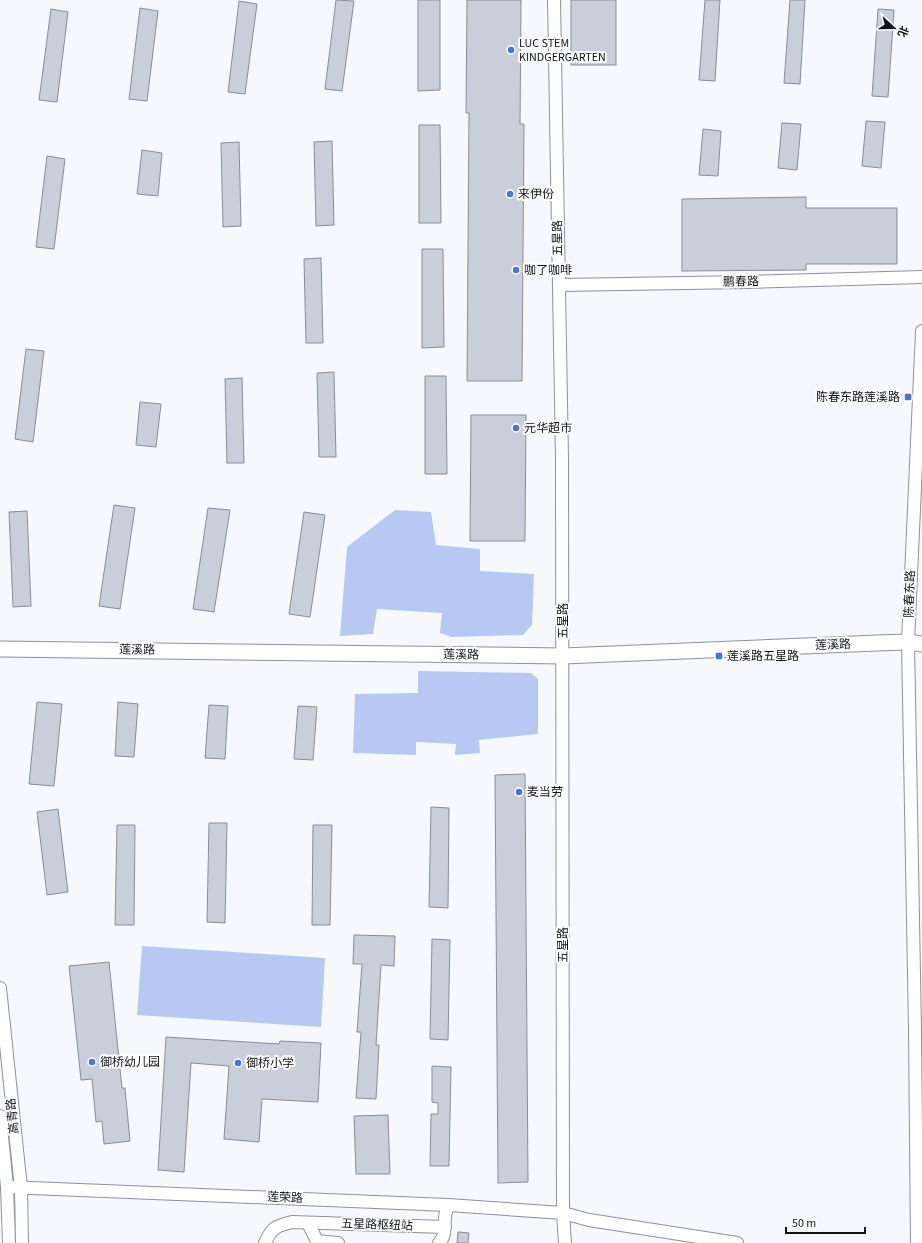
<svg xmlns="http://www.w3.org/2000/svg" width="922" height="1243" font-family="'Source Sans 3','Noto Sans SC',sans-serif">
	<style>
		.green { fill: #b7c8f2 }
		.building { fill: #c9cedb; stroke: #888d99 }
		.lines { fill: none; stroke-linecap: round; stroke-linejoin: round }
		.minor-casing { stroke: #8c919d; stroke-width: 14 }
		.major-casing { stroke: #8c919d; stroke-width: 17 }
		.minor { stroke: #fff; stroke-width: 12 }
		.major { stroke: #fff; stroke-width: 15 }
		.poi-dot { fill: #4d6fe3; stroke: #fff; stroke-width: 1.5 }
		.labels { text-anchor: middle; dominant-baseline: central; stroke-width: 4; stroke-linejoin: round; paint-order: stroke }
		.poi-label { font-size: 12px; fill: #111217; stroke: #fff; text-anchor: start }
		.street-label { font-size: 12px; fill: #111217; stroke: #fff }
	</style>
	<rect width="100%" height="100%" fill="#f6f8fd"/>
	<g class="green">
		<polygon points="395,510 431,512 436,545 480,549 480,571 534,574 532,625 523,635 451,637 440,633 442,613 377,609 373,634 340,636 347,547"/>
		<polygon points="418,671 531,673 538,679 538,734 479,740 480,753 455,755 456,744 416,742 416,755 353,753 355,694 418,693"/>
		<polygon points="142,946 325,958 321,1027 137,1015"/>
	</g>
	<g class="building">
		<polygon points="336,0 354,1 342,91 325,89"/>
		<polygon points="418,0 440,0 440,90 418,91"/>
		<polygon points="467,0 521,0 520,124 524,124 522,381 467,381 469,113 466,113"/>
		<rect x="571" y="0" width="45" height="65"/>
		<polygon points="705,0 720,0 715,81 699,80"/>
		<polygon points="790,0 805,0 800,84 784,83"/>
		<polygon points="239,1 257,4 245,94 228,92"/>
		<polygon points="140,8 158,11 147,101 129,99"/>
		<polygon points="51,9 68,12 57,102 39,100"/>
		<polygon points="878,9 894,10 888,97 872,96"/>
		<polygon points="866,121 885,122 881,168 862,166"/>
		<polygon points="782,123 801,124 797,170 778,168"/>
		<polygon points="419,125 440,125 441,223 419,223"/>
		<polygon points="703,129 721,131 718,176 699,175"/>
		<polygon points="332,141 334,225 316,226 314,142"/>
		<polygon points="239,142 241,226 223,227 221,143"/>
		<polygon points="142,150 162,153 158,196 137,194"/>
		<polygon points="47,156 65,159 54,249 36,247"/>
		<polygon points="806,197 806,208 897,208 897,264 806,264 806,270 682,271 682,199"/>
		<polygon points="422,249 443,249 444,347 422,348"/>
		<polygon points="321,258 323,343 306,343 304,259"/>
		<polygon points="26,349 44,351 33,442 15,439"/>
		<polygon points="334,372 336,457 319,457 317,373"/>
		<polygon points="425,376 446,376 447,474 425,474"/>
		<polygon points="242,378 244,463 227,463 225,379"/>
		<polygon points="140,402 161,404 156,447 136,445"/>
		<polygon points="471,415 526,415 525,541 470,541"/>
		<polygon points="114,505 135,508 120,609 99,606"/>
		<polygon points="208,508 230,510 214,612 193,609"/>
		<polygon points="27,511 31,606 13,607 9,512"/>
		<polygon points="304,512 325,515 310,617 289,614"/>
		<polygon points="37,702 62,704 54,786 29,784"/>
		<polygon points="118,702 138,704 134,757 115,756"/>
		<polygon points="209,705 228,706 225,759 205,758"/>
		<polygon points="298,706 317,707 313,760 294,759"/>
		<polygon points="525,774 528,1182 498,1183 495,775"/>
		<polygon points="431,807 449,808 448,908 429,907"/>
		<polygon points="58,809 68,892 47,895 37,812"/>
		<polygon points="209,823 227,823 225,923 207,922"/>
		<polygon points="117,825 135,825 134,925 115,925"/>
		<polygon points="313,825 332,825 330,925 312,925"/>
		<polygon points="354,935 395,936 394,966 381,965 376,1045 379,1045 376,1099 356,1098 361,1032 357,1032 362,964 353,964"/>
		<polygon points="432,939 450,940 448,1040 430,1039"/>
		<polygon points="109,962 122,1088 125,1088 130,1141 104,1144 102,1121 96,1122 92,1079 81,1080 69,966"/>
		<polygon points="166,1037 279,1044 280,1041 321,1043 318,1102 262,1099 259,1142 224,1139 229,1066 191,1063 184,1172 158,1170"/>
		<polygon points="432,1066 451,1067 449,1166 430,1166 431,1114 438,1114 438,1103 432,1102"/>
		<polygon points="388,1115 390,1174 356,1174 354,1116"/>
		<polygon points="458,1232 469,1233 468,1243 457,1243"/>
	</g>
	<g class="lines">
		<g class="minor-casing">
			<g id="minor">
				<polyline points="554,0 562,459 563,1213 565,1243"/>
				<polyline points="559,285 748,282 922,277"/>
				<polyline points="0,988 21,1188 22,1243"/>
				<polyline points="0,1116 7,1187 9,1243"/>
				<polyline points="7,1187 448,1205 563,1213 589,1220 737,1243"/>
				<polyline points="308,1223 317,1241 338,1243"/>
				<path d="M265,1243C272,1227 276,1226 292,1222L445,1227"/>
				<path d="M439,1243C446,1236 444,1227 445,1218C445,1213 447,1209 448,1205"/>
				<polyline points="917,1243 915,1030 908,642 922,331"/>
			</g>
		</g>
		<g class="major-casing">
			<polyline id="major" points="0,649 563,656 877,643 908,642 922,644"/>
		</g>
		<use href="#minor" class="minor"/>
		<use href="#major" class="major"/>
	</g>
	<g class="poi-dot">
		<circle cx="511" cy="50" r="4"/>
		<circle cx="510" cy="194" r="4"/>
		<circle cx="516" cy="270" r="4"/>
		<rect x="904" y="393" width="8" height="8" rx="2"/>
		<circle cx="516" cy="428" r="4"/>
		<rect x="715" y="652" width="8" height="8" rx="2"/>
		<circle cx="519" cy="792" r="4"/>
		<circle cx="92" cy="1062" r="4"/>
		<circle cx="238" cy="1063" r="4"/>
	</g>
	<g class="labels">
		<g class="poi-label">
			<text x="519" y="43">LUC STEM<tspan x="519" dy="14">KINDGERGARTEN</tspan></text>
			<text x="518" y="194">来伊份</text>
			<text x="524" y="270">咖了咖啡</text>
			<text x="900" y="397" text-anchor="end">陈春东路莲溪路</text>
			<text x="524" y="428">元华超市</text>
			<text x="727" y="656">莲溪路五星路</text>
			<text x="527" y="792">麦当劳</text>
			<text x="100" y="1062">御桥幼儿园</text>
			<text x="246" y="1063">御桥小学</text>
		</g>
		<g class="street-label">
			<text transform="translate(558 238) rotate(-91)">五星路</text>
			<text transform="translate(741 282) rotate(-1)">鹏春路</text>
			<text transform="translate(910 594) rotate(-88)">陈春东路</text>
			<text transform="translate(563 621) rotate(-90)">五星路</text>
			<text transform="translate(833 645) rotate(-2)">莲溪路</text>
			<text transform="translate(137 650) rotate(1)">莲溪路</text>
			<text transform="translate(461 655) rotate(1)">莲溪路</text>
			<text transform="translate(563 945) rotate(-90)">五星路</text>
			<text transform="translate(13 1116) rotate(-96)">高青路</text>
			<text transform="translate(285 1198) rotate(2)">莲荣路</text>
			<text transform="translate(377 1225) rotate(2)">五星路枢纽站</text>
		</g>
	</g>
	<g transform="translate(894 28) rotate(111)" stroke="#ffffff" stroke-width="3" paint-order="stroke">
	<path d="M0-3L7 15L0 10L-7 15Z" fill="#111217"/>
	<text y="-6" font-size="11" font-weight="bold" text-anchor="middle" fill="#111217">北</text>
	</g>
	<path d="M786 1227v6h79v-6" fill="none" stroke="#111217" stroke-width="2"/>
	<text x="792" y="1227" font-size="12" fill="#111217" stroke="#ffffff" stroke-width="3" paint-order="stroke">50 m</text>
</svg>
